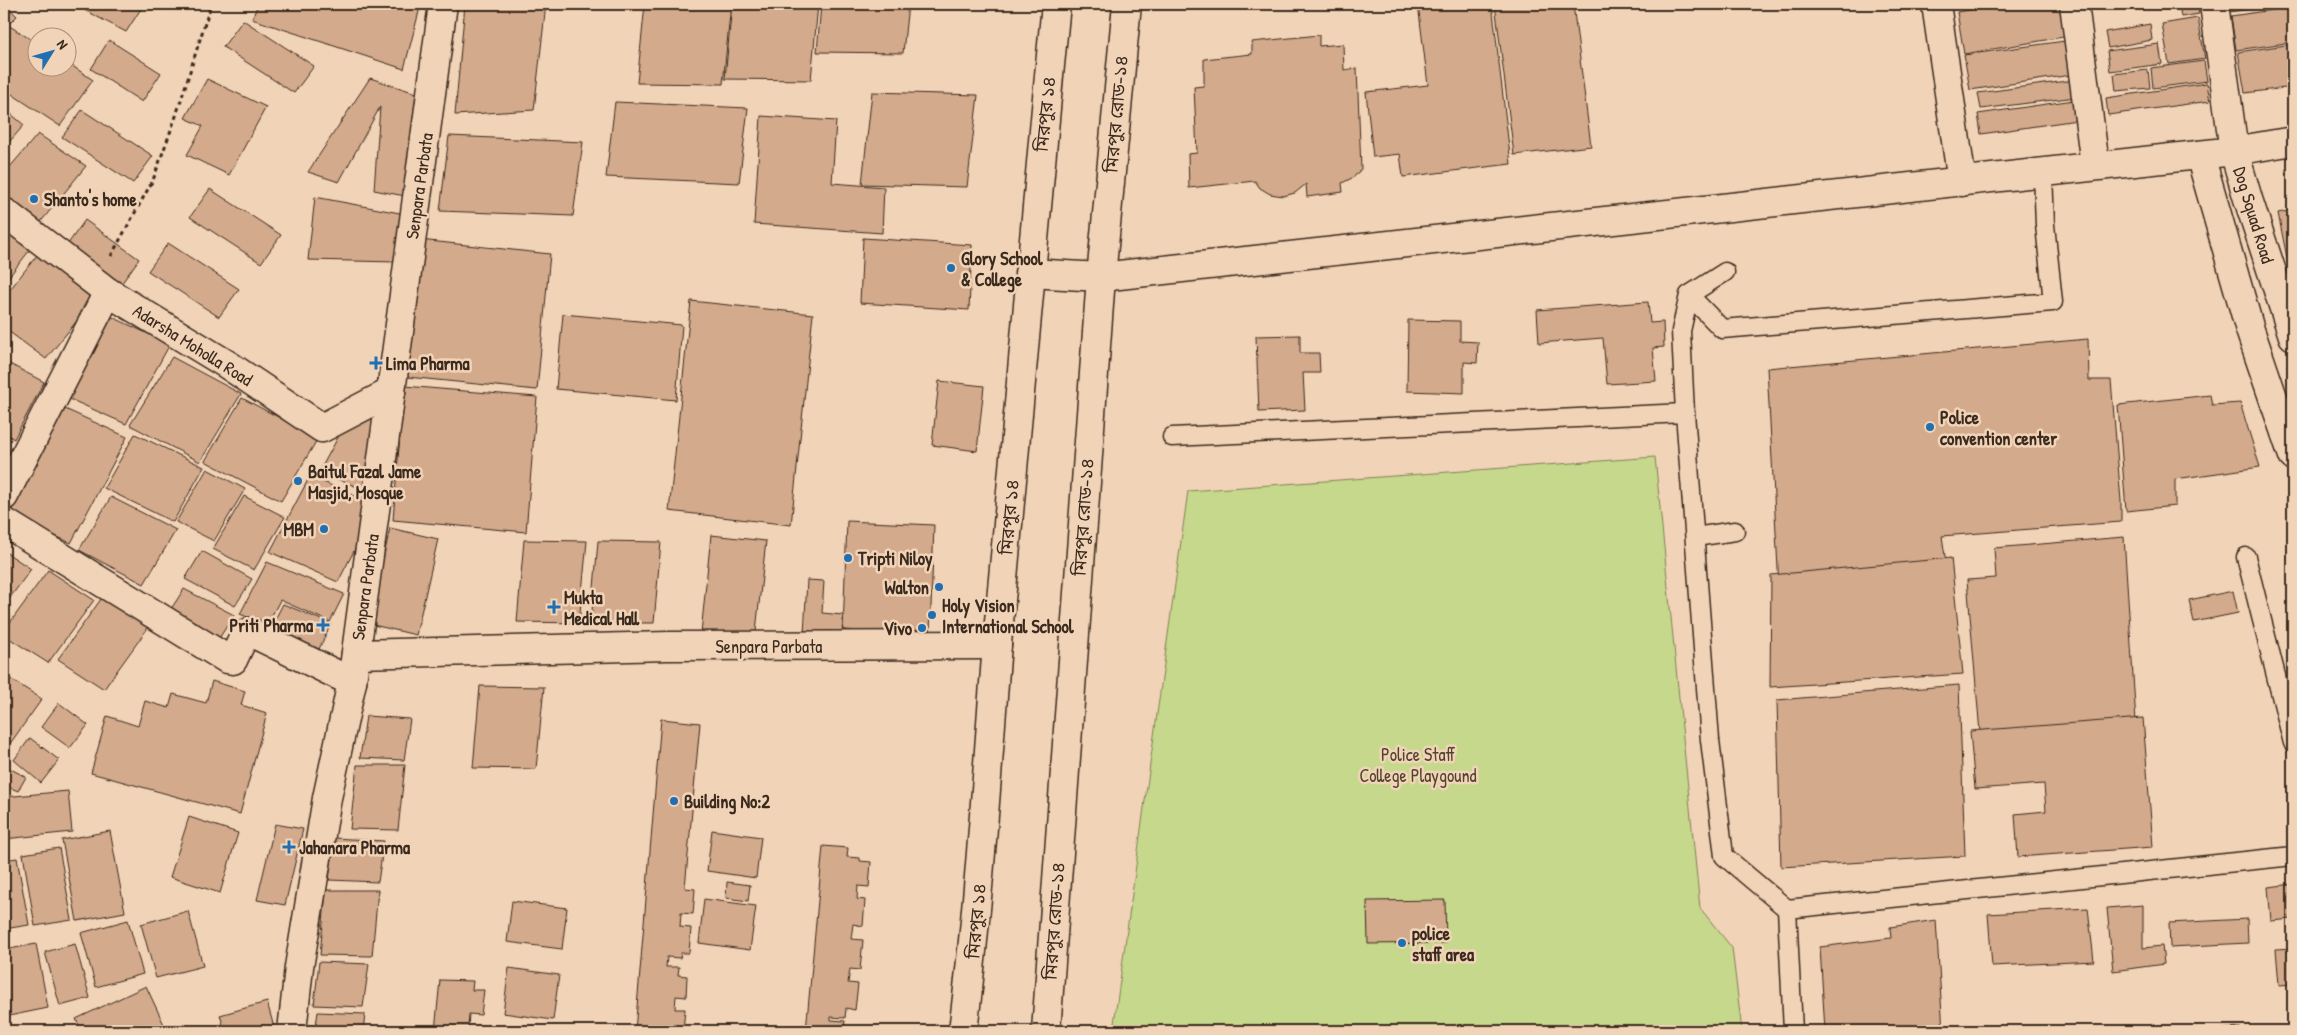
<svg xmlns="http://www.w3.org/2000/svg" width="2297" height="1035" font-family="'Patrick Hand','Noto Sans Bengali',sans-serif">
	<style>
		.green { fill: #c6d88c; stroke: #808155 }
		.building { fill: #d3aa8b; stroke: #3b2a1e }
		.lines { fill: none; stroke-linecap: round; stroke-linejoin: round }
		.lane-casing { stroke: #3b2a1e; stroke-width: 21 }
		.street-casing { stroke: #3b2a1e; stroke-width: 31 }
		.secondary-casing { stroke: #3b2a1e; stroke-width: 31 }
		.primary-casing { stroke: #3b2a1e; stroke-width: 31 }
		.path { stroke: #3b2a1e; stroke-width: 3; stroke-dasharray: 4 4; stroke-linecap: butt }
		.lane { stroke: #f1d3b7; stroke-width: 18 }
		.street { stroke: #f1d3b7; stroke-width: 28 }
		.secondary { stroke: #f1d3b7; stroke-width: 28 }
		.primary { stroke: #f1d3b7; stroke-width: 28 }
		.poi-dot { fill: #1f6fb2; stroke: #f1d3b7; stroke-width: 2 }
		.labels { text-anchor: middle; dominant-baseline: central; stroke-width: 5; stroke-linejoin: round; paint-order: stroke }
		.street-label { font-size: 18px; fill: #3b2a1e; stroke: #f1d3b7 }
		.poi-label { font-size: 18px; font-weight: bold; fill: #3b2a1e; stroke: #f1d3b7; text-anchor: start }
		.park-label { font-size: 18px; fill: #50442e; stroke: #f1d3b7 }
	</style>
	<rect width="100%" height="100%" fill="#f1d3b7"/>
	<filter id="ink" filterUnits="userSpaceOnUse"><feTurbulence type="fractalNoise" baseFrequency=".02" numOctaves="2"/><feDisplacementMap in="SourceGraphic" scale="10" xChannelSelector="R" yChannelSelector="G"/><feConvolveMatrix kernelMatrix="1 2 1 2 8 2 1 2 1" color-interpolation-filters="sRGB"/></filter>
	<g filter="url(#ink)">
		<polygon class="green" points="1655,457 1700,908 1732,948 1742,1031 1113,1031 1188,491"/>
		<g class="building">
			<polygon points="4,4 17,16 4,29"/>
			<polygon points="73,4 144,4 126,32"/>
			<polygon points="258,4 421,4 404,69 252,19"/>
			<polygon points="465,4 546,4 534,110 455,115"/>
			<polygon points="645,4 731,4 723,84 637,83"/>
			<polygon points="732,4 818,4 811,80 725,79"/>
			<polygon points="821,4 908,4 903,53 817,52"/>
			<polygon points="1418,4 1492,4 1511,164 1403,177 1400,154 1373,157 1366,92 1428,85"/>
			<polygon points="1495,4 1573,4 1591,146 1514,155"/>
			<polygon points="2007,4 2064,4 2069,36 1964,54 1957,12"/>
			<polygon points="2179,4 2197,4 2199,14 2181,17"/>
			<polygon points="2228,4 2289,4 2229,12"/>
			<polygon points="2293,7 2293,42 2236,50 2231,16"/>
			<polygon points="2198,18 2205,59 2169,64 2162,24"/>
			<polygon points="243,20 314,66 294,93 223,47"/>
			<polygon points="2150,24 2152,40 2108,48 2105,32"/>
			<polygon points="8,25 38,44 38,68 68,68 68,63 93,80 60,126 4,89 4,32"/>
			<polygon points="1319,35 1319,46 1343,44 1344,70 1357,68 1361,169 1354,177 1342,183 1343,192 1307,197 1306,184 1295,193 1283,196 1270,194 1260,188 1255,181 1189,188 1188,154 1197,153 1194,87 1204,86 1204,59 1252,54 1252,42"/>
			<polygon points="109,40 161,73 142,102 91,69"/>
			<polygon points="2065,41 2071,75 1970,90 1964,55"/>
			<polygon points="2159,44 2162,64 2110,71 2107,51"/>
			<polygon points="2293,44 2293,87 2245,93 2238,52"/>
			<polygon points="2204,61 2207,81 2153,88 2151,68"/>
			<polygon points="2148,70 2150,88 2116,91 2114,74"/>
			<polygon points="370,78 416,93 405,196 374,190 380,107 339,182 308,172"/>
			<polygon points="207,79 266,107 229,175 187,155 203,126 185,118"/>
			<polygon points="2074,80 2076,97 1981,109 1978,93"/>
			<polygon points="2207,83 2210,101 2108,115 2106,98"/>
			<polygon points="872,92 978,95 967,187 862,184"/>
			<polygon points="2081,99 2084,119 1981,134 1978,114"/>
			<polygon points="615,102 748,108 739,183 606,177"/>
			<polygon points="4,108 24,125 4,148"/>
			<polygon points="82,110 153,156 133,183 62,137"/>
			<polygon points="761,116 836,121 832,183 884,187 882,233 754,224"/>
			<polygon points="38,134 86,166 39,224 4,194 4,174"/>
			<polygon points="449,136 583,142 573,216 440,211"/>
			<polygon points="210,189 281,235 261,263 190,217"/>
			<polygon points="315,197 405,214 397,262 308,260"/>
			<polygon points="2293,210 2293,288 2278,213"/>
			<polygon points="85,220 139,259 119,287 65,248"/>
			<polygon points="4,224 33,246 4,283"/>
			<polygon points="863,238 972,245 969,310 860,303"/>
			<polygon points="420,240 550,254 537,390 407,377"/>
			<polygon points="168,243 239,289 219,317 148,271"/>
			<polygon points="38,254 96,297 46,359 4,328 4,297"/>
			<polygon points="691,301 813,314 791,525 669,511"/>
			<polygon points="1648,302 1650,323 1663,322 1664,347 1653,348 1656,381 1607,384 1603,338 1539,343 1537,310"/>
			<polygon points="563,314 682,325 676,400 556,389"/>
			<polygon points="110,316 170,344 126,424 65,397"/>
			<polygon points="1408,320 1460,321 1460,341 1478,342 1477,363 1464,362 1464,393 1407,391"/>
			<polygon points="1300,335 1300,353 1319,353 1320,373 1303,373 1305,410 1259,412 1256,336"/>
			<polygon points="2088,339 2089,380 2111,380 2121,501 2121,522 1942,536 1946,563 1779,587 1767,368"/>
			<polygon points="172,357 241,394 200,462 130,425"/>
			<polygon points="4,361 44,382 14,439 4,434"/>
			<polygon points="939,381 984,386 977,451 932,445"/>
			<polygon points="404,386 537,397 526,532 393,520"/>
			<polygon points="2210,395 2212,405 2240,403 2260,467 2175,479 2175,506 2126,511 2118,405"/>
			<polygon points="242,398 318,438 281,501 205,461"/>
			<polygon points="65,409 127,437 71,543 8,515"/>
			<polygon points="383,416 370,492 319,472 348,419"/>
			<polygon points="135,434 204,467 173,522 104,488"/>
			<polygon points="207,469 245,489 214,541 176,522"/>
			<polygon points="310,476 377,506 338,582 270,552"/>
			<polygon points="244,496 285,517 254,570 213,549"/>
			<polygon points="111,497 176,530 144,584 79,550"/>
			<polygon points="847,521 934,525 930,634 843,630"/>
			<polygon points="390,528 438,539 416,635 369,624"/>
			<polygon points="711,535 766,541 755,640 701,633"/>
			<polygon points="2124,537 2136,722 1980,733 1967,580 1996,578 1994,548"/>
			<polygon points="524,540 587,541 579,623 517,622"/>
			<polygon points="598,541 661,542 654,623 591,623"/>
			<polygon points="4,551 31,569 4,606"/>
			<polygon points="202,551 252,579 235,606 185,579"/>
			<polygon points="1951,558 1963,674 1770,687 1771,575"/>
			<polygon points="267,562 344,594 330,622 280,600 267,625 240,614"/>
			<polygon points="48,570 94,600 48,663 4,635 4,631"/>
			<polygon points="807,580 824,581 822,613 843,615 842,636 804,634"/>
			<polygon points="184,589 234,615 216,643 167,615"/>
			<polygon points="2233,591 2238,613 2194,622 2189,600"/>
			<polygon points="104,595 150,625 104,689 58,659"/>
			<polygon points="283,604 331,624 319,649 270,629"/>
			<polygon points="4,675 42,699 4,752"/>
			<polygon points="212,681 245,691 241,705 267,713 240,814 91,773 107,716 138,726 145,701 169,708 173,694 206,703"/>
			<polygon points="1959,685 1965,856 1781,867 1777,700"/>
			<polygon points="480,686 544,687 536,769 473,768"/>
			<polygon points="59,703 88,725 70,748 41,727"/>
			<polygon points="366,716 410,719 404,760 360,758"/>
			<polygon points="2143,718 2153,847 2018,857 2015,814 2046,811 2044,784 1975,789 1970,731"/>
			<polygon points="661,719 700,723 685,888 695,889 693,914 681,913 680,927 691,928 689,953 681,953 680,958 667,957 666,967 679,967 678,975 687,976 686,997 676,996 675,1009 685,1009 683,1031 635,1031"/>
			<polygon points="30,738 59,760 41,783 14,760"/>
			<polygon points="357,765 405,765 398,830 350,829"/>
			<polygon points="7,767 26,777 18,791 4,785 4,774"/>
			<polygon points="68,791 72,832 4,839 4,797"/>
			<polygon points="189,817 238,833 220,893 170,877"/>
			<polygon points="275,824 303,829 285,905 257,900"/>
			<polygon points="712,830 761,837 756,878 707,871"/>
			<polygon points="110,831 125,912 77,921 62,840"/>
			<polygon points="334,838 384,841 378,882 329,880"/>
			<polygon points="823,846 848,848 847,857 860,858 860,861 871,862 869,887 858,886 857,899 865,900 863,926 853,924 851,939 863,940 860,970 850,969 848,983 858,984 855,1010 846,1008 845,1018 831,1017 831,1020 845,1021 844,1029 853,1031 806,1031"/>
			<polygon points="59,848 72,920 35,926 23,854"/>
			<polygon points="17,858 29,925 4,929 4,860"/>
			<polygon points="727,882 750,885 748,901 726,898"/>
			<polygon points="2293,884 2293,919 2271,921 2268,887"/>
			<polygon points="326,890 378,890 372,956 320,955"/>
			<polygon points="704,899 756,906 750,950 699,943"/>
			<polygon points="1445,900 1446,943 1368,944 1367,901"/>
			<polygon points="512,901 567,908 562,949 507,942"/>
			<polygon points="2143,905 2143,948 2162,946 2164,964 2113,971 2107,908"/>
			<polygon points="2088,908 2094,961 1992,966 1988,914"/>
			<polygon points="188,911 203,966 156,978 141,924"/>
			<polygon points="2247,919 2248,943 2170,947 2169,923"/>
			<polygon points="128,920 143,974 96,987 81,933"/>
			<polygon points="1936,920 1943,1031 1825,1031 1820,947 1891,938 1890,927"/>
			<polygon points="36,944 48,1008 4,1017 4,950"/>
			<polygon points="75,944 90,998 60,1006 45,952"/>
			<polygon points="2293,948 2293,984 2279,985 2276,949"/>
			<polygon points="319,962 369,964 363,1007 314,1005"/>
			<polygon points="509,968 559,975 553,1020 503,1013"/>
			<polygon points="440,980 473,981 472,990 484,990 481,1015 469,1014 468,1028 480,1029 480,1031 435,1031"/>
			<polygon points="146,986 167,1031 82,1031 76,1019"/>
			<polygon points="267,1002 275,1031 225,1031 220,1015"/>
			<polygon points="318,1012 365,1014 363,1031 315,1031"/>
			<polygon points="502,1026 545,1031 501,1031"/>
			<polygon points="2240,1028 2240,1031 2205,1031"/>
		</g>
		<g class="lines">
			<g class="lane-casing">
				<g id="lane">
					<polyline points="1725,272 1689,295 1681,331 1685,413 1710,740 1724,856 1787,909"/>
					<polyline points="1689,295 1722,329 2053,302 2045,225 2043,173"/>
					<polyline points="1172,437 1685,413"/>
					<polyline points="1695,537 1735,531"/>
					<polyline points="2246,557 2293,743"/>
					<polyline points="1793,1031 1787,909 2293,856"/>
				</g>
			</g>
			<g class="street-casing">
				<g id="street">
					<polyline points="1936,4 1962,182"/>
					<polyline points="2074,4 2095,165"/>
					<polyline points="2214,4 2234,151"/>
					<polyline points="4,212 108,292 228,365 322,428 391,392"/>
					<polyline points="4,496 108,292"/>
					<polyline points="4,522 227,659 233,660 245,634 250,632 352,682"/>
					<polyline points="356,654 668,646 997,645"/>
					<polyline points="292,1031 299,967 327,798 352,682 443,4"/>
				</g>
			</g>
			<g class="secondary-casing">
				<g id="secondary">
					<polyline points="2234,151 2248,199 2293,336"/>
					<polyline points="2200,155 2250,330 2293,456"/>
					<polyline points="1029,273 1101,277 2234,151 2293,141"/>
				</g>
			</g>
			<g class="primary-casing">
				<g id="primary">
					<path d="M963,1031C979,902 987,773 997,644C1015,430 1035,217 1056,4"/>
					<polyline points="1046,1031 1101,277 1127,4"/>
				</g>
			</g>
			<polyline class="path" points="111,256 153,180 176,116 211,4"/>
			<use href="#lane" class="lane"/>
			<use href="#street" class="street"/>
			<use href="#secondary" class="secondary"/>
			<use href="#primary" class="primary"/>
		</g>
	</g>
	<g class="poi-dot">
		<circle cx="34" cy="199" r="5"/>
		<circle cx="951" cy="268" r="5"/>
		<path d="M373.5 355.5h5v5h5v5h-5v5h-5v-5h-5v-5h5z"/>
		<circle cx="1930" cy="427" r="5"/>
		<circle cx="298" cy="481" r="5"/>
		<circle cx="324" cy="529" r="5"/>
		<circle cx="848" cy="558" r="5"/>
		<circle cx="939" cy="587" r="5"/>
		<path d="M551.5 599.5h5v5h5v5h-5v5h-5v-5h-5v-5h5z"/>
		<circle cx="932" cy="615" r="5"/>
		<path d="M320.5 617.5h5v5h5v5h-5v5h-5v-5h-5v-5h5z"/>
		<circle cx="922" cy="628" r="5"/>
		<circle cx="674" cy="801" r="5"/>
		<path d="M286.5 839.5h5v5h5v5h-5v5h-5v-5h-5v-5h5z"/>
		<circle cx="1402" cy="943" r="5"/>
	</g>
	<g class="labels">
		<g class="street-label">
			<text transform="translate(1045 114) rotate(-84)">মিরপুর ১৪</text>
			<text transform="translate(1116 114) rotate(-85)">মিরপুর রোড-১৪</text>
			<text transform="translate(419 186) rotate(-82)">Senpara Parbata</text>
			<text transform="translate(2254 215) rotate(73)">Dog Squad Road</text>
			<text transform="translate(193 345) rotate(32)">Adarsha Moholla Road</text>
			<text transform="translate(1009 517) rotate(-85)">মিরপুর ১৪</text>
			<text transform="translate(1083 517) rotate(-86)">মিরপুর রোড-১৪</text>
			<text transform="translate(365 587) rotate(-82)">Senpara Parbata</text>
			<text x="769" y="646">Senpara Parbata</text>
			<text transform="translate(976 921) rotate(-85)">মিরপুর ১৪</text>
			<text transform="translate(1054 921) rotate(-86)">মিরপুর রোড-১৪</text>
		</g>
		<g class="poi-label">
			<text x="44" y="199">Shanto's home</text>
			<text x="961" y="258">Glory School<tspan x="961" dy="21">&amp; College</tspan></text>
			<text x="386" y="363">Lima Pharma</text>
			<text x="1940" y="417">Police<tspan x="1940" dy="21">convention center</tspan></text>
			<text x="308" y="471">Baitul Fazal Jame<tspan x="308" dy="21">Masjid, Mosque</tspan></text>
			<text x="314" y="529" text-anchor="end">MBM</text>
			<text x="858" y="558">Tripti Niloy</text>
			<text x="929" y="587" text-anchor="end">Walton</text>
			<text x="564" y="597">Mukta<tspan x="564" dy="21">Medical Hall</tspan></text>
			<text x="942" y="605">Holy Vision<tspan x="942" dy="21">International School</tspan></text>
			<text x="313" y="625" text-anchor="end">Priti Pharma</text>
			<text x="912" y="628" text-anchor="end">Vivo</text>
			<text x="684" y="801">Building No:2</text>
			<text x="299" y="847">Jahanara Pharma</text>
			<text x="1412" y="933">police<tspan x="1412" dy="21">staff area</tspan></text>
		</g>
		<g class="park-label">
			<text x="1418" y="754">Police Staff<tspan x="1418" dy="21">College Playgound</tspan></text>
		</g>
	</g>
	<rect width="2297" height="1035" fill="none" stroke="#f1d3b7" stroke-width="20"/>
	<rect x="10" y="10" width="2277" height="1015" fill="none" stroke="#3b2a1e" stroke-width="2" filter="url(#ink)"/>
	<g transform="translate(52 52) rotate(53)"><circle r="24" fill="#f1d3b7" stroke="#a88f7a"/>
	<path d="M0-4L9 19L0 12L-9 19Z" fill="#1f6fb2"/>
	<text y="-8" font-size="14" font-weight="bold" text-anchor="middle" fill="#3b2a1e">N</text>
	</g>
</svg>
